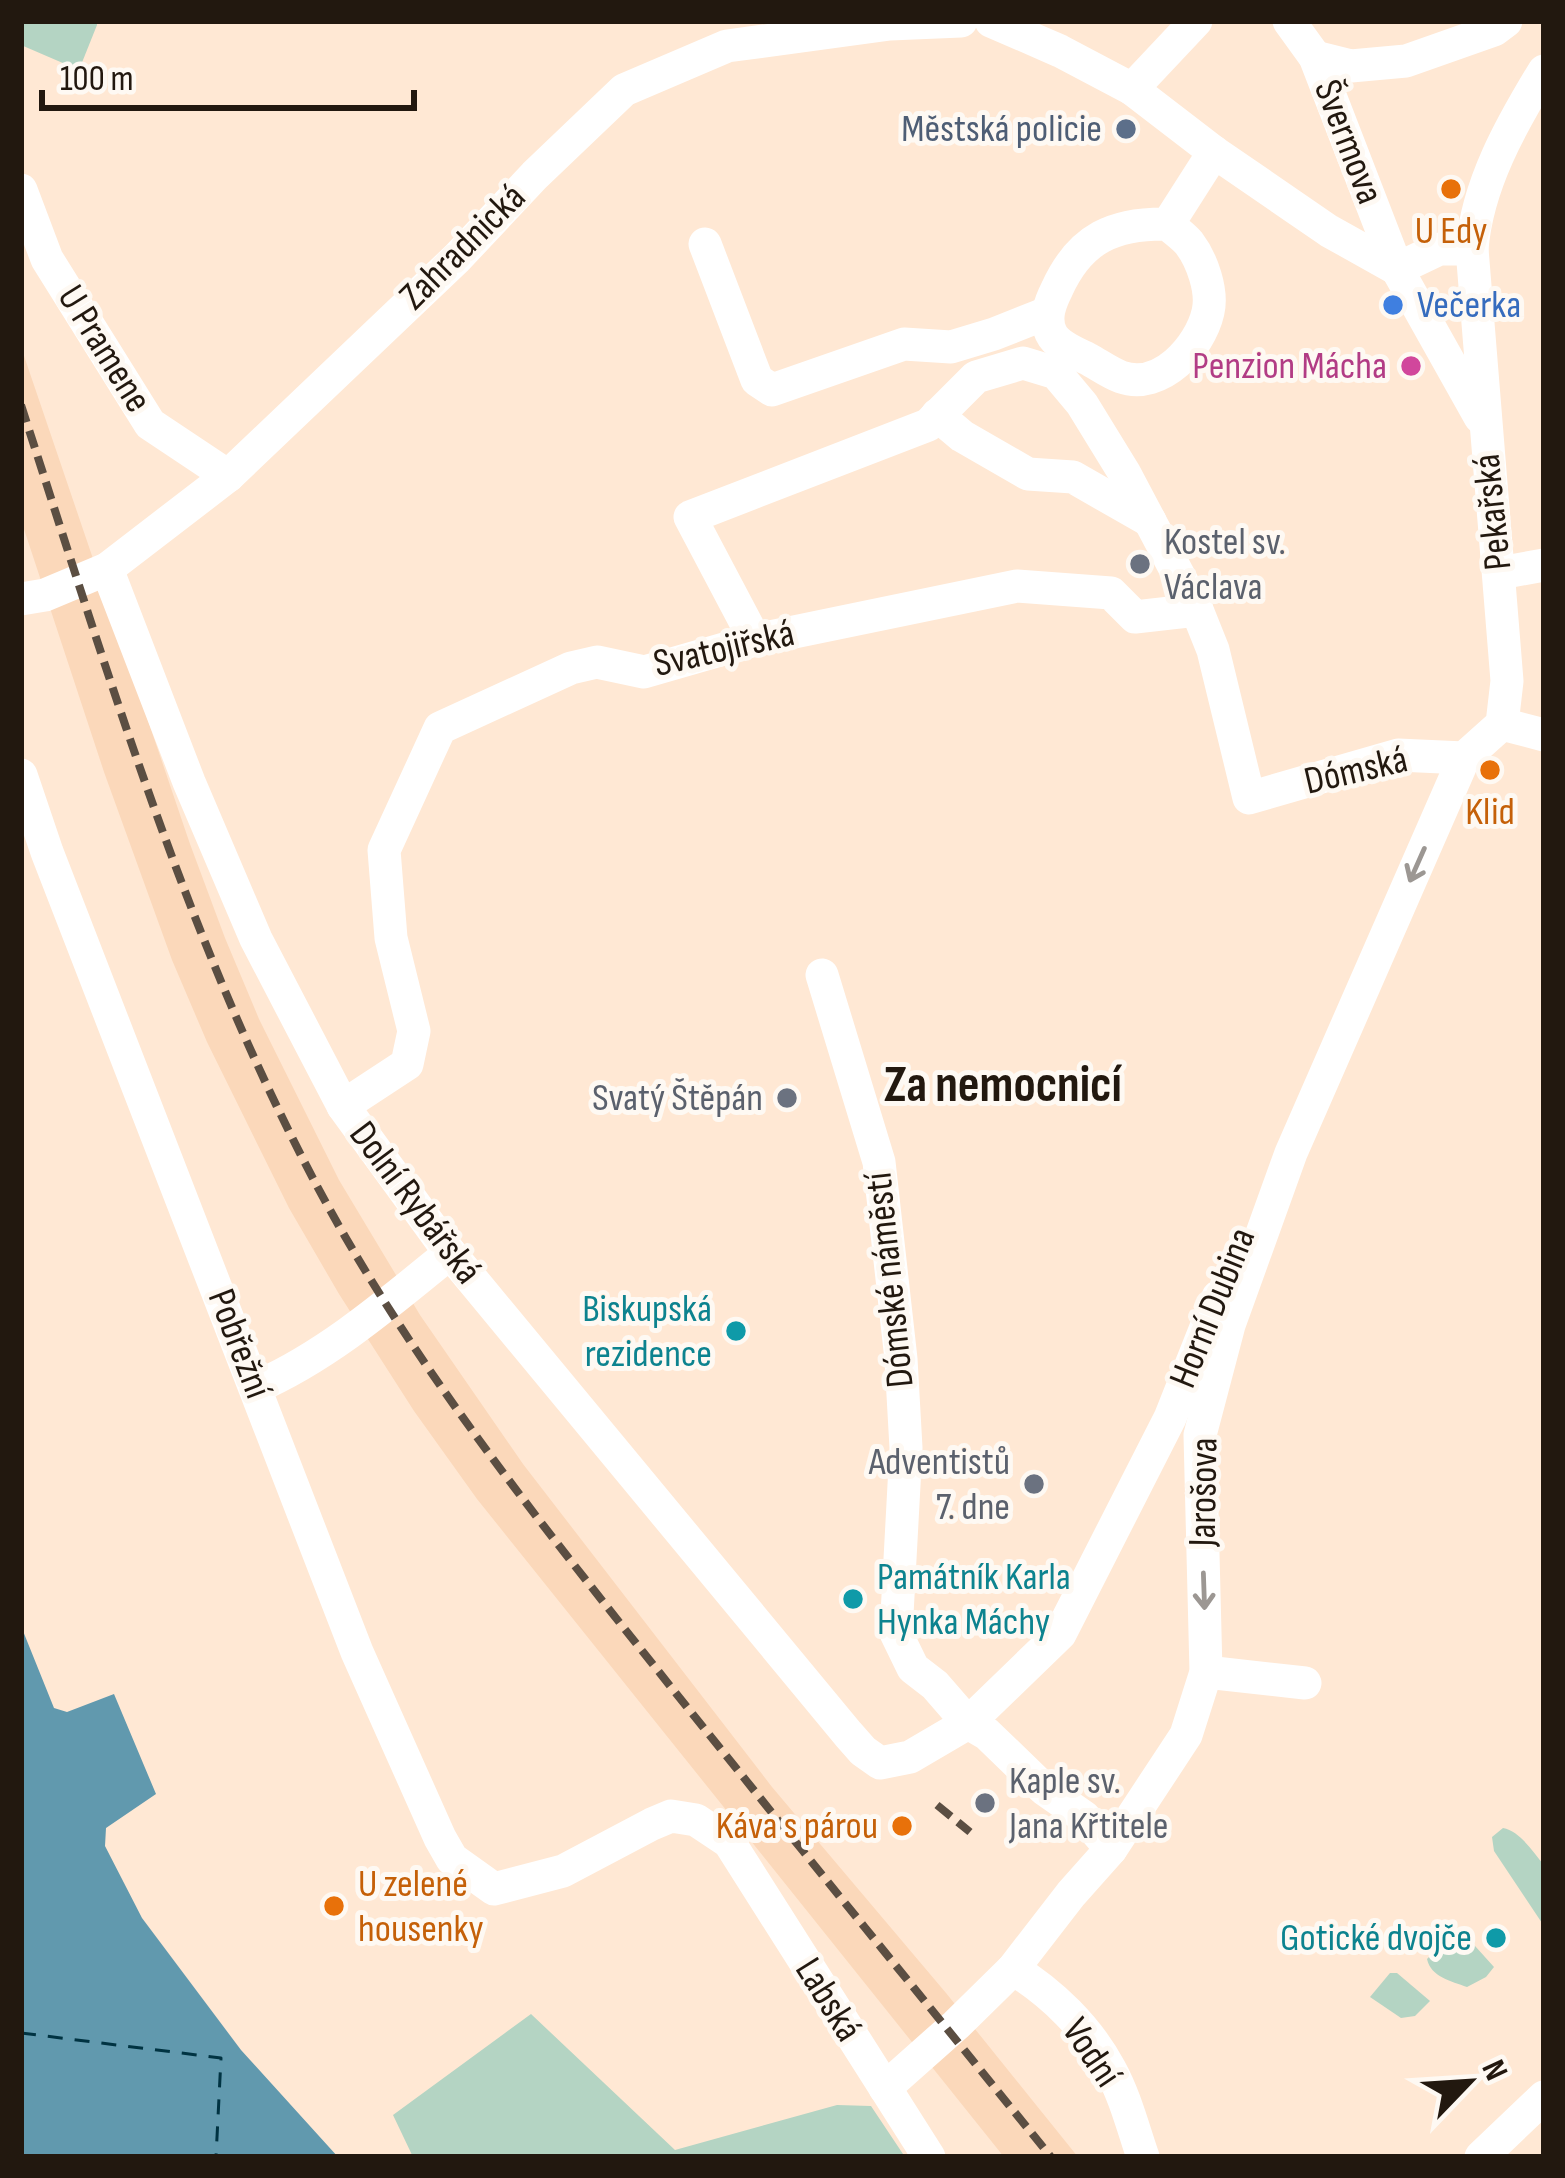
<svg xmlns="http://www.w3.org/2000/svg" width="1565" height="2178" font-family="'Sofia Sans Condensed',sans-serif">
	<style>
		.built { fill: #fbd8ba }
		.green { fill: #b4d4c3 }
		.water { fill: #6199ae }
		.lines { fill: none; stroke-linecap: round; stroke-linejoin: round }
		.ferry { stroke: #003342; stroke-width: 3; stroke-dasharray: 15 12; stroke-linecap: butt }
		.minor { stroke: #fff; stroke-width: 33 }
		.rail { stroke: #5b4e42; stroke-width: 8; stroke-dasharray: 18 9; stroke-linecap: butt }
		.oneway { stroke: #9c9793 }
		.service-dot { fill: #5c6f8a; stroke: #fef9f3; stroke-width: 4.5 }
		.food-dot { fill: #e8710a; stroke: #fef9f3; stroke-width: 4.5 }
		.shop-dot { fill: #3f7fe0; stroke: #fef9f3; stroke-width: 4.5 }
		.hotel-dot { fill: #d1479c; stroke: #fef9f3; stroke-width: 4.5 }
		.worship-dot { fill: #6b7280; stroke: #fef9f3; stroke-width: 4.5 }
		.culture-dot { fill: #0f9aa8; stroke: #fef9f3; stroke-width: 4.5 }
		.labels { text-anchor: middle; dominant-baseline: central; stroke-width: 10; stroke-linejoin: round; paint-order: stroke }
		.service-label { font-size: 39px; fill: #4e5e75; stroke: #fef9f3; text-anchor: end }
		.street-label { font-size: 39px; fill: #22180f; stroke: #fef9f3 }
		.food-label { font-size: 39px; fill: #c56008; stroke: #fef9f3 }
		.shop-label { font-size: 39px; fill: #366cbe; stroke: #fef9f3; text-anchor: start }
		.hotel-label { font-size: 39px; fill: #b23c85; stroke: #fef9f3; text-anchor: end }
		.worship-label { font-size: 39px; fill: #5b616d; stroke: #fef9f3; text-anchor: start }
		.culture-label { font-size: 39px; fill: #0d838f; stroke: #fef9f3; text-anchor: end }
		.district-label { font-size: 51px; font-weight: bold; fill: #22180f; stroke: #fef9f3 }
	</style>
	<rect width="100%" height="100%" fill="#ffe8d4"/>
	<polygon class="built" points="21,347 190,844 225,938 259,1019 339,1180 420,1315 523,1464 772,1787 946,1993 1078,2157 1004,2157 477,1499 414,1411 339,1294 289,1208 207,1042 172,960 104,772 21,520"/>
	<g class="green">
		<polygon points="21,21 97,21 97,25 79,70 21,45"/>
		<path d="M1503,1828C1520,1831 1533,1852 1544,1865V1926L1494,1851L1492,1837Z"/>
		<path d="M1455,1931L1466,1936L1494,1967L1486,1977L1467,1987C1451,1981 1431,1977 1427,1959Z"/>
		<polygon points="1390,1973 1397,1973 1430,2001 1415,2016 1401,2018 1370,1997"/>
		<polygon points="531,2014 675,2150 837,2105 871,2106 905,2157 413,2157 393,2115"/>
	</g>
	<polygon class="water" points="21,1626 54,1708 67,1712 114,1694 156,1794 106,1828 105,1846 142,1918 241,2050 338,2157 21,2157"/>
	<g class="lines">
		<polyline class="ferry" points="21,2033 221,2058 216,2157"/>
		<g class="minor">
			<polyline points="991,21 1060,51 1132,89 1214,152 1329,231 1397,269"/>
			<polyline points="1289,21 1315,57 1397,269 1480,417"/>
			<polyline points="1315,57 1351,66 1406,61 1494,30 1506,21"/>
			<polyline points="1132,89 1196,21"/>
			<polyline points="21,190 47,259 150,424 228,476"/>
			<path d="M1168,224C1174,230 1183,236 1189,243C1202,260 1213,291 1208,312C1200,347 1161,391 1121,377C1110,373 1099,365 1088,359C1076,353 1057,346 1051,333C1044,318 1050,303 1057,289C1080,238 1114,223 1168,224L1214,152"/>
			<polyline points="705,244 757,380 772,390 904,344 951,347 994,334 1047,313"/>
			<polyline points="1397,269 1439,249 1472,249"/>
			<polyline points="937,415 962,436 1028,474 1073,477 1150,521"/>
			<polyline points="107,569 189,782 256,939 343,1106 450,1253 848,1734 863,1751 880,1763 910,1757 968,1723 1060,1634 1170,1418 1218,1297"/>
			<polyline points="1500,573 1544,565"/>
			<polyline points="21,599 45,595 107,569 228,476 457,258 535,175 624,90 727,46 890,24 961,21"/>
			<polyline points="755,640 690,517 928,425 976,377 1023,363 1056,373 1082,404 1125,474 1197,610 1213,650 1249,798 1398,755 1464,758"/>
			<polyline points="1502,724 1544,735"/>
			<polyline points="21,775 47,852 357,1652 440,1838 452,1859 494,1889 563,1871 652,1824 671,1816 696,1820 729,1842 929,2157"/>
			<polyline points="822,975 879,1162 901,1359 906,1448 896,1633 913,1668 935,1685 968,1723 987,1734 1044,1789 1084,1817 1111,1849"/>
			<polyline points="343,1106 407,1064 414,1031 391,938 384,850 440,728 571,668 597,662 644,672 755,640 1017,586 1111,593 1135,617 1197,610"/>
			<path d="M256,1387C326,1357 391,1301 450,1253"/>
			<polyline points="1206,1672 1305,1683"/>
			<path d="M1013,1969C1052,1993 1088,2028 1110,2069C1125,2096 1133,2128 1143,2157"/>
			<path d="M885,2088L956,2025L1013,1969L1071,1894L1111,1849L1186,1735L1206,1672L1200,1435L1229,1325L1291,1153L1464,758L1502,724L1507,681L1472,249C1477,185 1511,125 1544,71"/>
			<polyline points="1481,2157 1544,2097"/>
		</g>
		<g class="rail">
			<path d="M21,405C107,670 186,939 317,1186C409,1359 533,1514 655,1667C786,1831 919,1994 1051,2157"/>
			<polyline points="937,1805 970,1832"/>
		</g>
	</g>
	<defs><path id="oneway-shaft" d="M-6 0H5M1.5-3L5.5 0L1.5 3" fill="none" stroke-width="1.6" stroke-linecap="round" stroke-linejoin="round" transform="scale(3)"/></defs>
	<g class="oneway">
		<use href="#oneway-shaft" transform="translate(1417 865) rotate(114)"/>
		<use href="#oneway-shaft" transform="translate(1204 1591) rotate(88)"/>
	</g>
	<circle class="service-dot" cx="1126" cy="129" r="12"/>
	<g class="food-dot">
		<circle cx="1451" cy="189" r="12"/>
		<circle cx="1490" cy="770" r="12"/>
		<circle cx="902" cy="1826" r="12"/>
		<circle cx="334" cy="1906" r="12"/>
	</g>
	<circle class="shop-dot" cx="1393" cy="305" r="12"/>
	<circle class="hotel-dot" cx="1411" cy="366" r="12"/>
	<g class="worship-dot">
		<circle cx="1140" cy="564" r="12"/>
		<circle cx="787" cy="1098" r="12"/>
		<circle cx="1034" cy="1484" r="12"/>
		<circle cx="985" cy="1803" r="12"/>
	</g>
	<g class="culture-dot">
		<circle cx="736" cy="1331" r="12"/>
		<circle cx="853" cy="1599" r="12"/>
		<circle cx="1496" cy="1938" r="12"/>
	</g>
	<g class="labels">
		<g class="service-label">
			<text x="1102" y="129">Městská policie</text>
		</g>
		<g class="street-label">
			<text transform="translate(1348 142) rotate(69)">Švermova</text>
			<text transform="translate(463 247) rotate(-45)">Zahradnická</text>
			<text transform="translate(104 349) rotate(58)">U Pramene</text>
			<text transform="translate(1493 512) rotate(-96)">Pekařská</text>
			<text transform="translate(724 649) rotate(-13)">Svatojiřská</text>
			<text transform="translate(1356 771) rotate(-13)">Dómská</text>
			<text transform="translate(415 1203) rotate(53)">Dolní Rybářská</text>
			<text transform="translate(890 1280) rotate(-96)">Dómské náměstí</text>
			<text transform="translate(1213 1308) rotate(-68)">Horní Dubina</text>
			<text transform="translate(239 1344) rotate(69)">Pobřežní</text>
			<text transform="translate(1204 1492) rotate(-89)">Jarošova</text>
			<text transform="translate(828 2000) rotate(58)">Labská</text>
			<text transform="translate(1091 2053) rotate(56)">Vodní</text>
		</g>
		<g class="food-label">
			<text x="1451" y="231">U Edy</text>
			<text x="1490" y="812">Klid</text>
			<text x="878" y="1826" text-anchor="end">Káva s párou</text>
			<text x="358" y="1884" text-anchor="start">U zelené<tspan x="358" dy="45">housenky</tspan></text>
		</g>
		<g class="shop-label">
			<text x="1417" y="305">Večerka</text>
		</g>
		<g class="hotel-label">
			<text x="1387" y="366">Penzion Mácha</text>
		</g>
		<g class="worship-label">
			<text x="1164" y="542">Kostel sv.<tspan x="1164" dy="45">Václava</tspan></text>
			<text x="763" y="1098" text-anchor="end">Svatý Štěpán</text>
			<text x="1010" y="1462" text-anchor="end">Adventistů<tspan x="1010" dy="45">7. dne</tspan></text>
			<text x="1009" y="1781">Kaple sv.<tspan x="1009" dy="45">Jana Křtitele</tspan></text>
		</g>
		<g class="culture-label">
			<text x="712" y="1309">Biskupská<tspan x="712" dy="45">rezidence</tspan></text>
			<text x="877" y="1577" text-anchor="start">Památník Karla<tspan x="877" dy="45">Hynka Máchy</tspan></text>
			<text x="1472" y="1938">Gotické dvojče</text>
		</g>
		<g class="district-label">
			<text x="1003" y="1085">Za nemocnicí</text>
		</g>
	</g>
	<rect width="1565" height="2178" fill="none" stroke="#22180f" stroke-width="48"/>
	<g transform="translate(1469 2082) rotate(65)" stroke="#fef9f3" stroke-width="9" paint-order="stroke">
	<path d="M0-9L21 45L0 30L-21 45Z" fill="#22180f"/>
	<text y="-18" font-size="33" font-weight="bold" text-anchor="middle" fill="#22180f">N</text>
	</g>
	<path d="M42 90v18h372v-18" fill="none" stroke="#22180f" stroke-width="6"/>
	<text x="60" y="90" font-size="36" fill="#22180f" stroke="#fef9f3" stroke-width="9" paint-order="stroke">100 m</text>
</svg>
